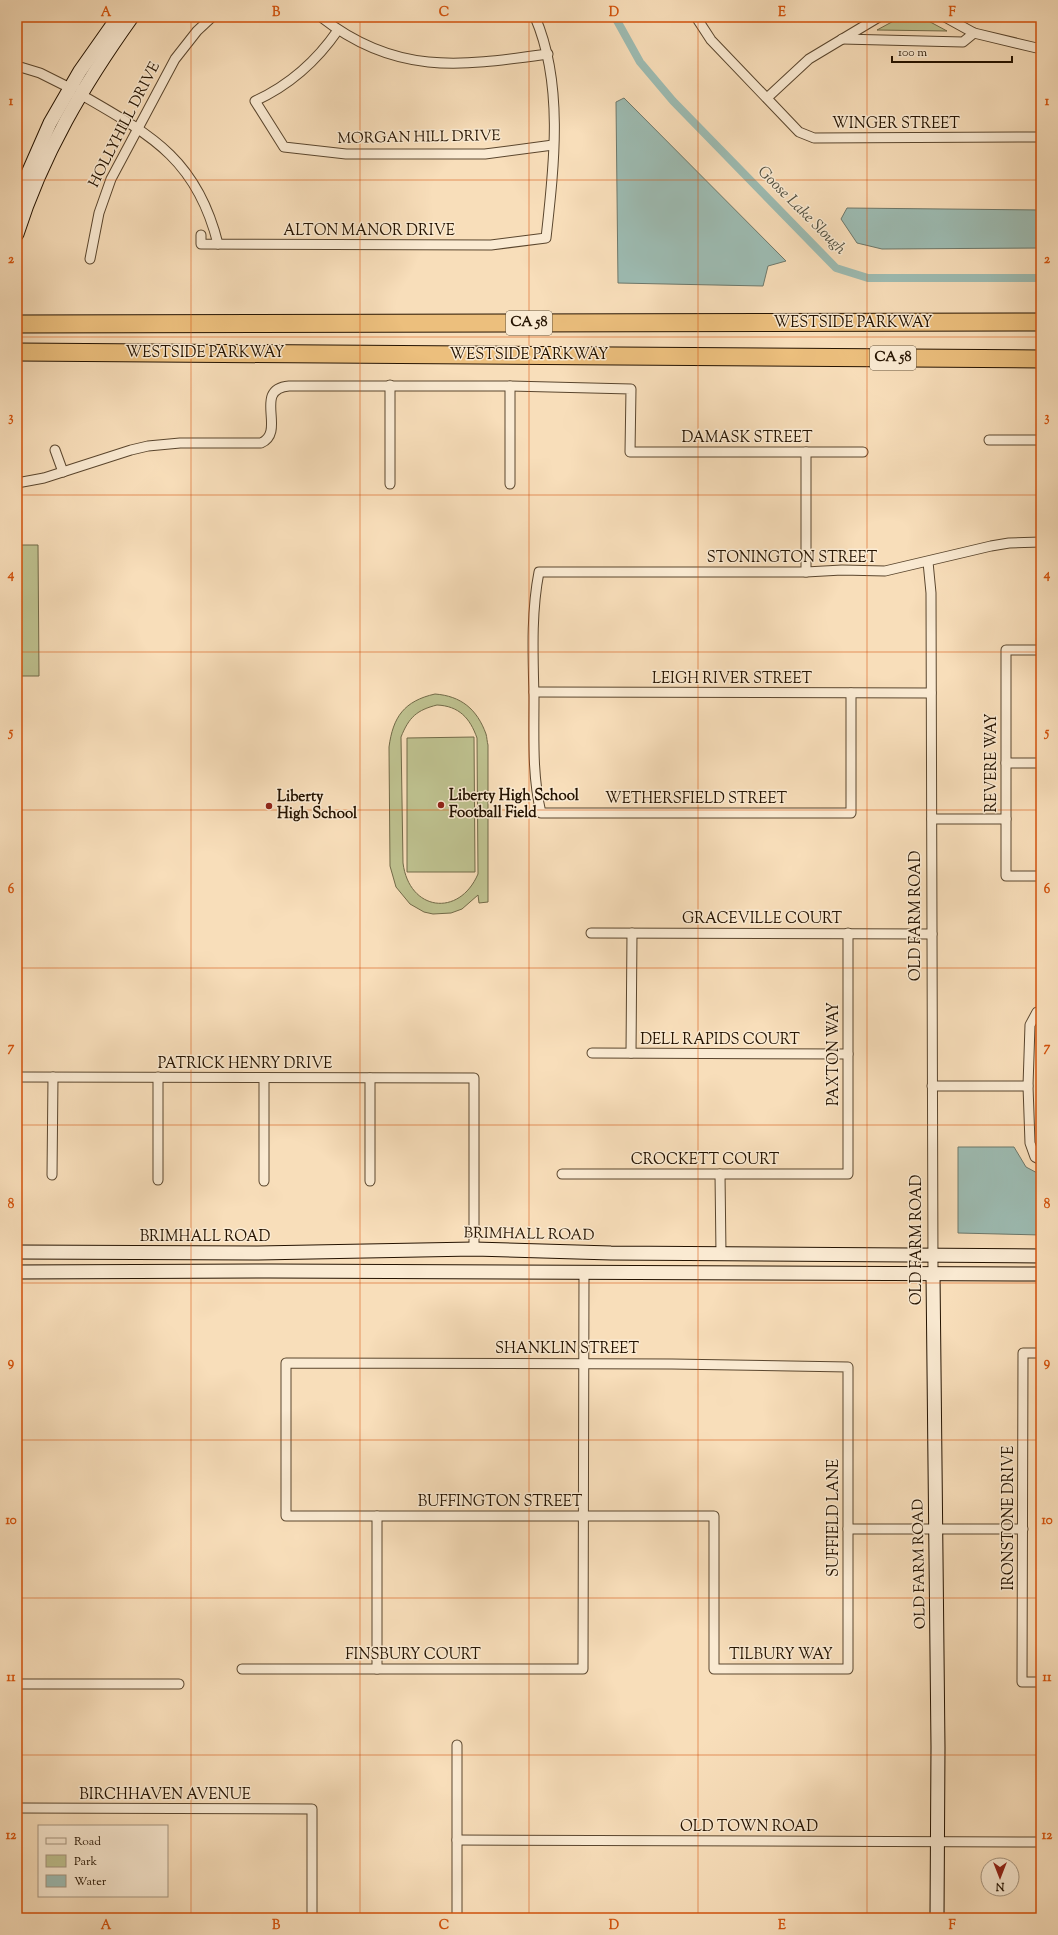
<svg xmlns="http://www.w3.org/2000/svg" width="1058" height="1935" font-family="'Sorts Mill Goudy',serif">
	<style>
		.green { fill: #bec18f; stroke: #726a48; fill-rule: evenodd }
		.water { fill: #9dbcb3; stroke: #6d786b }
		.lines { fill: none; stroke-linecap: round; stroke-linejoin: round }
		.canal { stroke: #9dbcb3; stroke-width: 8 }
		.street-casing { stroke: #5a462e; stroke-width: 11 }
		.secondary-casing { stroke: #251300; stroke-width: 15 }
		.highway-casing { stroke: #251300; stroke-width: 19 }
		.street { stroke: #faead2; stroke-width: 9 }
		.secondary { stroke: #faead2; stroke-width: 13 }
		.highway { stroke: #ecbf7d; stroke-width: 17 }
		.grid { fill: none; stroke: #d4520b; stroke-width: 1; stroke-opacity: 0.55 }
		.poi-dot { fill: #8f2418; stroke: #faead2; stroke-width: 1.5 }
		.labels { text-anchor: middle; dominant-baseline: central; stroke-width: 3; stroke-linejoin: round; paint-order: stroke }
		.shield { fill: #faead2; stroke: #65543f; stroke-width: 1 }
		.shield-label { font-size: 14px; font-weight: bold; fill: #251300 }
		.street-label { font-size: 15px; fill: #251300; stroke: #faead2 }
		.poi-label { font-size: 15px; font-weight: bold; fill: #251300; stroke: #faead2; text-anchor: start }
		.water-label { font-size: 16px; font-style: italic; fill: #4f4e3f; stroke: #faead2 }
		.neatline { fill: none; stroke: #d4520b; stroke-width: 1.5 }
		.grid-label { font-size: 13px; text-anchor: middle; font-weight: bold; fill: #d4520b }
	</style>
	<rect width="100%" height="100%" fill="#f8deba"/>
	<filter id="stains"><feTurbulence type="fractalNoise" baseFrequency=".005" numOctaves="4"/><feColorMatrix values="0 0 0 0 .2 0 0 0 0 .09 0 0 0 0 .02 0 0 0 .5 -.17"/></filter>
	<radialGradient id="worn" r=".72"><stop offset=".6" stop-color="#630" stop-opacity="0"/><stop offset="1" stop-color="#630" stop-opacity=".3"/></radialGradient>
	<g class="green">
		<polygon points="901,17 921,17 947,31 877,30"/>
		<polygon points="17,545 38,545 39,676 17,676"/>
		<path d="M435,694C461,696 477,709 486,734C487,737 487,742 488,745V902L479,903L478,895L462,909L451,913L433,914L424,912L410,904L396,887L390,866L389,747C393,717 404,701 435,694ZM437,705C459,706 470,718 477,738L478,874C459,918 409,911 403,863L401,737C409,717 417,710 437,705Z"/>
		<polygon points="474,737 475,872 407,872 407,738"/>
	</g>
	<g class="water">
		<polygon points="624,98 786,261 768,266 763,286 618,283 616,102"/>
		<polygon points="847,208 1041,210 1041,248 882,249 857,243 841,219"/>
		<polygon points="958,1147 1014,1147 1026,1167 1041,1175 1041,1235 958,1233"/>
	</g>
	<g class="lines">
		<polyline class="canal" points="615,17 640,62 673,101 836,268 868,278 1041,278"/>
		<g class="street-casing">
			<g id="street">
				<path d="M321,17C396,76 461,66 548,54"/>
				<polyline points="696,17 711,40 799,132 814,138 1041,137"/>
				<polyline points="945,17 974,33 1041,49"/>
				<path d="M338,30C316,62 290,85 255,101L284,147L346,154H485L553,145"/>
				<polyline points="842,39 963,42 974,33"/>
				<polyline points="17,66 40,73 70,88 70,93"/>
				<path d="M81,89L80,94C151,135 197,159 218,244"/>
				<polyline points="767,98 809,59 879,17"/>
				<path d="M201,235V244L491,245L546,238C554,167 564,84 535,17"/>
				<polyline points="90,259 99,213 111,179 175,59 197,31 212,17"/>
				<polyline points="989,440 1041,440"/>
				<polyline points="55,450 63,472"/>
				<path d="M17,483L44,478L131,450L148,446L180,443H261C287,432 252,389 289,386H510L631,389L630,452H863"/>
				<polyline points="390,484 390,385"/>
				<polyline points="510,484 510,386"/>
				<polyline points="928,562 931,593 933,1274"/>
				<polyline points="806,572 806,452"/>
				<polyline points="1041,650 1006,650 1006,876 1041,876"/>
				<polyline points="534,692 931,693"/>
				<path d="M851,693V813H541C532,775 534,736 534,697C533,655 531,613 539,572H806L842,570L885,571L991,546L1009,543L1041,542"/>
				<polyline points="1006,763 1041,763"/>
				<polyline points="932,819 1006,819"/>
				<polyline points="591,933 932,934"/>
				<polyline points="1041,1011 1037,1012 1030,1025 1028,1086 1030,1143 1035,1157 1041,1160"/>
				<polyline points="592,1053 848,1054"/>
				<polyline points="631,1053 632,933"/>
				<polyline points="17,1077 474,1078 474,1249"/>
				<polyline points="932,1086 1028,1086"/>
				<polyline points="562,1174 848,1174 848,933"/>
				<polyline points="720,1174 721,1254"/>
				<polyline points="52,1175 53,1077"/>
				<polyline points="158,1180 158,1077"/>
				<polyline points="264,1181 264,1078"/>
				<polyline points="370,1181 370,1078"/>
				<polyline points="1041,1353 1023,1353 1022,1682 1041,1682"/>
				<polygon points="286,1363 672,1364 848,1367 848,1669 714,1669 714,1516 286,1516"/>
				<polyline points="848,1529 1023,1529"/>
				<polyline points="242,1669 583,1669 584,1272"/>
				<polyline points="377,1669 377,1516"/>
				<polyline points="17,1684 179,1684"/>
				<polyline points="457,1745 457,1918"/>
				<polyline points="17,1808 312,1809 312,1918"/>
				<polyline points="457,1840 1041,1842"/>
			</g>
		</g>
		<g class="secondary-casing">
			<g id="secondary">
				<polyline points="17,198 50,123 80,71 118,17"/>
				<path d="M17,234C42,155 84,84 132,17"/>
				<polyline points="17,1252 258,1253 474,1249 611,1253 1041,1256"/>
				<polyline points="17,1272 270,1271 1041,1274"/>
				<polyline points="933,1274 938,1747 937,1918"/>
			</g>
		</g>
		<g class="highway-casing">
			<g id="highway">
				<polyline points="17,324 1041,322"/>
				<polyline points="17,352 1041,359"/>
			</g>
		</g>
		<use href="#street" class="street"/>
		<use href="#secondary" class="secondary"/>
		<use href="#highway" class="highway"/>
	</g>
	<path class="grid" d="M191,17V1918M360,17V1918M529,17V1918M698,17V1918M867,17V1918M17,180H1041M17,337H1041M17,495H1041M17,652H1041M17,810H1041M17,968H1041M17,1125H1041M17,1283H1041M17,1440H1041M17,1598H1041M17,1755H1041"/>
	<g class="poi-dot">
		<circle cx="441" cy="805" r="4"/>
		<circle cx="269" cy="806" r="4"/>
	</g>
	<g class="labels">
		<g class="shield">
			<rect x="506" y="311" width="46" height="24" rx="3"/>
			<rect x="870" y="346" width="46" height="24" rx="3"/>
		</g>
		<g class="shield-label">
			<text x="529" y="323">CA 58</text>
			<text x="893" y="358">CA 58</text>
		</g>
		<g class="street-label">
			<text x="896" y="124">WINGER STREET</text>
			<text transform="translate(125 125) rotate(-63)">HOLLYHILL DRIVE</text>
			<text transform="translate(419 138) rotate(-1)">MORGAN HILL DRIVE</text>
			<text x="369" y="231">ALTON MANOR DRIVE</text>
			<text x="853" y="323">WESTSIDE PARKWAY</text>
			<text x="205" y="353">WESTSIDE PARKWAY</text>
			<text x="529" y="355">WESTSIDE PARKWAY</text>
			<text x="747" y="438">DAMASK STREET</text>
			<text x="792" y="558">STONINGTON STREET</text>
			<text x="732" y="679">LEIGH RIVER STREET</text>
			<text transform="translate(992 763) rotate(-90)">REVERE WAY</text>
			<text x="696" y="799">WETHERSFIELD STREET</text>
			<text transform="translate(916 916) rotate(-90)">OLD FARM ROAD</text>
			<text x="762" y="919">GRACEVILLE COURT</text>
			<text x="720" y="1040">DELL RAPIDS COURT</text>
			<text transform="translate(834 1054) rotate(-90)">PAXTON WAY</text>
			<text x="245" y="1064">PATRICK HENRY DRIVE</text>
			<text x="705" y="1160">CROCKETT COURT</text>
			<text transform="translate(529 1235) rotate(1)">BRIMHALL ROAD</text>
			<text x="205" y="1237">BRIMHALL ROAD</text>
			<text transform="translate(917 1240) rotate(-90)">OLD FARM ROAD</text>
			<text x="567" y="1349">SHANKLIN STREET</text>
			<text x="500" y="1502">BUFFINGTON STREET</text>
			<text transform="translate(834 1518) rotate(-90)">SUFFIELD LANE</text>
			<text transform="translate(1009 1518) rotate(-90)">IRONSTONE DRIVE</text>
			<text transform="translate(920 1564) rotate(-91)">OLD FARM ROAD</text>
			<text x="413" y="1655">FINSBURY COURT</text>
			<text x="781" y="1655">TILBURY WAY</text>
			<text x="165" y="1795">BIRCHHAVEN AVENUE</text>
			<text x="749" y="1827">OLD TOWN ROAD</text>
		</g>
		<g class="poi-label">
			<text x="449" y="796">Liberty High School<tspan x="449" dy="17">Football Field</tspan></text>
			<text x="277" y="797">Liberty<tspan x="277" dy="17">High School</tspan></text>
		</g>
		<g class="water-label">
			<text transform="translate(801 211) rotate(45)">Goose Lake Slough</text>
		</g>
	</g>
	<rect width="1058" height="1935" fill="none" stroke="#f8deba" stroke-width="44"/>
	<rect x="38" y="1825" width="130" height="72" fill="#faead2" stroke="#a5947e"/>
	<rect x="46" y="1838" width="20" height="6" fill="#faead2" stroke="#a5947e"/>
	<text x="74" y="1845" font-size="12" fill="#251300">Road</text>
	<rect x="46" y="1855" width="20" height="12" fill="#bec18f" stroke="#a5947e"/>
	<text x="74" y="1865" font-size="12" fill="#251300">Park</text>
	<rect x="46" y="1875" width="20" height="12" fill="#9dbcb3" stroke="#a5947e"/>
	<text x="74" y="1885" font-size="12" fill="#251300">Water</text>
	<g transform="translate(1000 1877) rotate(180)"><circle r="19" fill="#faead2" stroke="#a5947e"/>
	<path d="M0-3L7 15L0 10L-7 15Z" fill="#8f2418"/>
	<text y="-6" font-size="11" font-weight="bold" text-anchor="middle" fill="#251300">N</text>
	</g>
	<path d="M892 56v6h120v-6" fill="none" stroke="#251300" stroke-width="2"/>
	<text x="898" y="56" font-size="12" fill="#251300" stroke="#faead2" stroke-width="3" paint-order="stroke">100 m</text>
	<rect x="22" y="22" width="1014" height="1891" class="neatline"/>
	<g class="grid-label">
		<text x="106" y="16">A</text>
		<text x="276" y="16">B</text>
		<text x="444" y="16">C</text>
		<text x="614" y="16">D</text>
		<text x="782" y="16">E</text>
		<text x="952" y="16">F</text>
		<text x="11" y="105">1</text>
		<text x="1047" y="105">1</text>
		<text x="11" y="263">2</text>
		<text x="1047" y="263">2</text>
		<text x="11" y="421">3</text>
		<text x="1047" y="421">3</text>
		<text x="11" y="578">4</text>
		<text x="1047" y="578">4</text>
		<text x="11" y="736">5</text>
		<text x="1047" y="736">5</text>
		<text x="11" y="893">6</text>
		<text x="1047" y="893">6</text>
		<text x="11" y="1051">7</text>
		<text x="1047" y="1051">7</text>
		<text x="11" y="1208">8</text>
		<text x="1047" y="1208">8</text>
		<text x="11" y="1366">9</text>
		<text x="1047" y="1366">9</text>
		<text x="11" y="1524">10</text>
		<text x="1047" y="1524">10</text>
		<text x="11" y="1681">11</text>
		<text x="1047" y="1681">11</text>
		<text x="11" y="1839">12</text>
		<text x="1047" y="1839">12</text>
		<text x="106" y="1929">A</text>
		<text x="276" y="1929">B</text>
		<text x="444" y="1929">C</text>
		<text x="614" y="1929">D</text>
		<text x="782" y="1929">E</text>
		<text x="952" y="1929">F</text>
	</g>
	<rect width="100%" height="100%" filter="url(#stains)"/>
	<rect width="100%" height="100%" fill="url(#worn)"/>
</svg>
